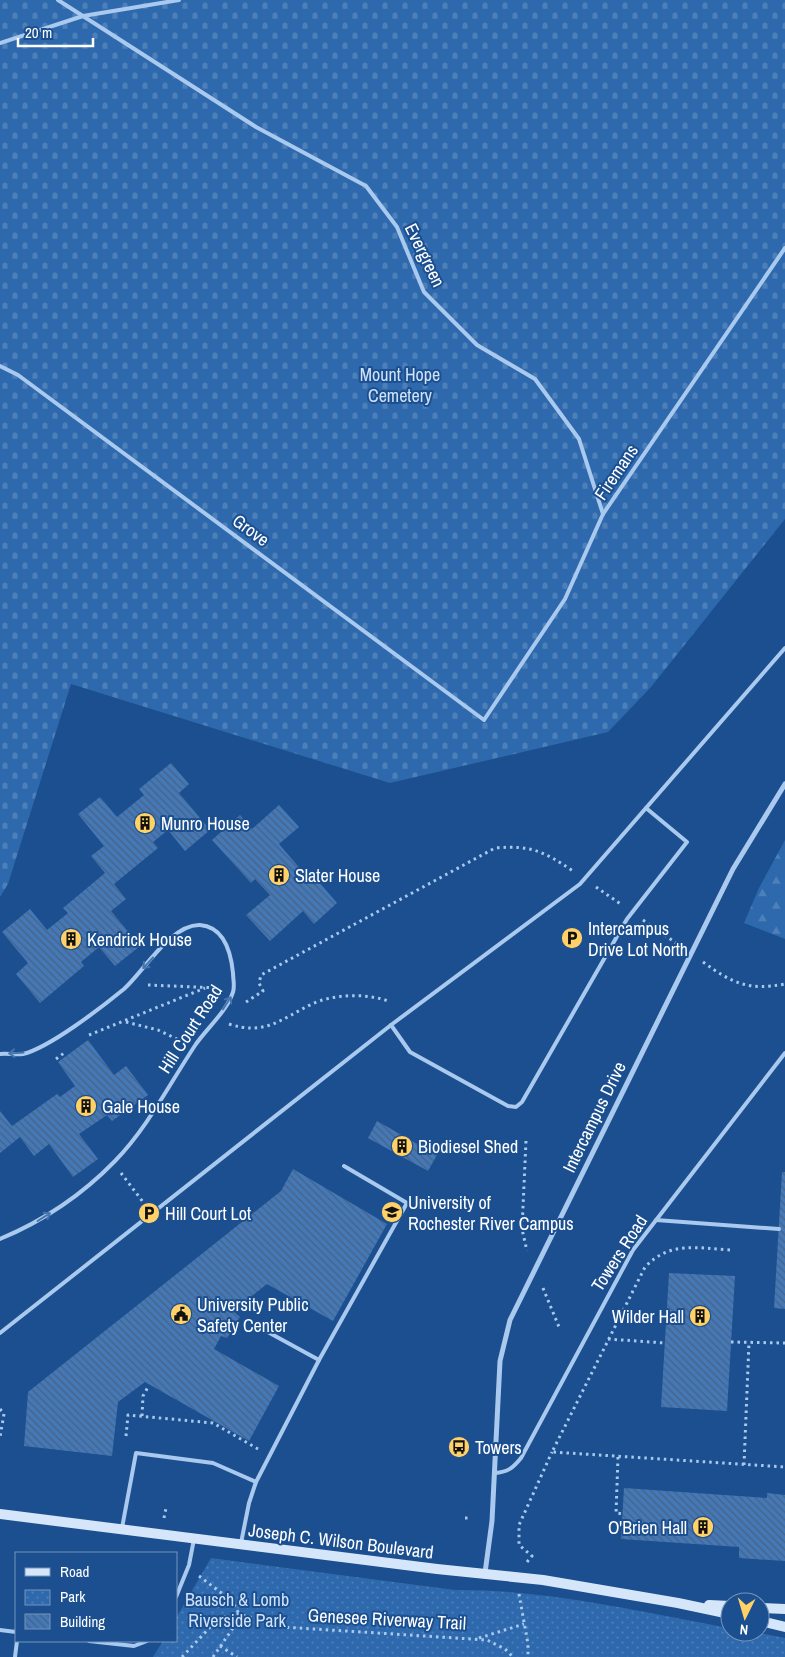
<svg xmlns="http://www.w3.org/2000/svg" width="785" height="1657" font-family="'Archivo Narrow',sans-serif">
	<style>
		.forest { fill: url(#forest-firs) }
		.cemetery { fill: url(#cemetery-stones) }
		.park { fill: url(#park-dots) }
		.building { fill: url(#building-back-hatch) }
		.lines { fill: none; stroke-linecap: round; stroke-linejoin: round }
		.path { stroke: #a9c9ee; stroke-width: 3; stroke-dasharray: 2.5 4; stroke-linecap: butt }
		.lane { stroke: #a9c9ee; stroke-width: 4 }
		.street { stroke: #a9c9ee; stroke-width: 5 }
		.secondary { stroke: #d6e6fa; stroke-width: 10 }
		.oneway { stroke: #4674ac }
		.labels { text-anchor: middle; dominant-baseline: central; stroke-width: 4; stroke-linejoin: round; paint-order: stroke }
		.street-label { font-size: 18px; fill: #fff; stroke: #1b4f8f }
		.park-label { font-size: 18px; fill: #cfe3fa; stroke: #1b4f8f }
		.poi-label { font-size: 18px; fill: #fff; stroke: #1b4f8f; text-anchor: start }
	</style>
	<defs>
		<pattern id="forest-firs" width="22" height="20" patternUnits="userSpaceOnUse" patternTransform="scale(1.25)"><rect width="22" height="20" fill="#2e69ad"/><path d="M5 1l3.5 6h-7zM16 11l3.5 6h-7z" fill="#4d80b9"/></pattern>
		<pattern id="cemetery-stones" width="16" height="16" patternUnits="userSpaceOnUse" patternTransform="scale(1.25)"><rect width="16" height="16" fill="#2e69ad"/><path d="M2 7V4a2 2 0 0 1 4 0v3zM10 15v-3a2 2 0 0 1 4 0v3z" fill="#4d80b9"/></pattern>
		<pattern id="park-dots" width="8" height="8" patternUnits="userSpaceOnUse" patternTransform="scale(1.25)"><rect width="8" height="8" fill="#2e69ad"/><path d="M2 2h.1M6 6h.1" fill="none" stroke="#4d80b9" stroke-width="1.8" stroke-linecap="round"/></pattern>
		<pattern id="building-back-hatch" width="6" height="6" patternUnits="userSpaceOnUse" patternTransform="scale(1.25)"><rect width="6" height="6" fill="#4478b7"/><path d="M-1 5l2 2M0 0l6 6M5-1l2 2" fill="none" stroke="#486282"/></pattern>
	</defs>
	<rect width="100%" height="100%" fill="#1b4f8f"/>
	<polygon class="forest" points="785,840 785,939 744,923 759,888"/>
	<polygon class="cemetery" points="0,0 785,0 785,519 651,687 608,732 390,783 71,684 8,884 0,897"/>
	<path class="park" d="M211,1558L455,1590C545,1589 642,1612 730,1628V1632H754L785,1638V1657H153L163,1641H176V1618Z"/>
	<g class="building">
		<polygon points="171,763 189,784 179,793 210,830 185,851 168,830 153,842 158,848 114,884 126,899 111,911 140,946 115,966 99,947 81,962 84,966 40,1003 16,974 28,963 2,932 30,909 47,930 68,913 63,908 105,873 91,856 104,846 78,814 100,797 117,817 144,795 139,789"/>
		<polygon points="279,805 299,827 279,844 303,872 307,868 337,903 314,924 303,911 270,941 246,915 270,895 255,879 251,883 212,840 240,815 252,829"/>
		<polygon points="88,1040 114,1075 126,1066 148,1095 112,1121 107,1115 79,1134 98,1159 73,1177 49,1144 34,1156 20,1137 0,1153 0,1111 12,1126 57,1094 60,1097 75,1086 58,1062"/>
		<polygon points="377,1121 437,1155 428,1171 368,1138"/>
		<polygon points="293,1169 387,1224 333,1321 267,1284 233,1311 240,1317 227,1338 221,1336 214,1349 279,1386 249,1441 145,1382 118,1402 112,1456 24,1446 28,1392 281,1191"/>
		<polygon points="782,1172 785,1172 785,1309 774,1308"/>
		<polygon points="669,1273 735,1276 727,1411 661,1407"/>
		<polygon points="624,1488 767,1498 767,1493 785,1495 785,1561 739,1558 739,1547 621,1539"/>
	</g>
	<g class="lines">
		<g class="path">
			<polyline points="596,887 622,905"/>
			<polyline points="643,920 679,945"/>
			<path d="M703,962C732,983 748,991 785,984"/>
			<polyline points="148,985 219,988"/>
			<path d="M246,1002L263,991L259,983L261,975L495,848C531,845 543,851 573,871"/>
			<polyline points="126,1022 158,1030 181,1041"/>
			<path d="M229,1024C265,1036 281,1019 312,1004C333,994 366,993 388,1001"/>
			<polyline points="89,1035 205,988"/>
			<polyline points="56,1059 64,1053"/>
			<polyline points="526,1141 522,1229 527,1251"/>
			<polyline points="121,1173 143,1202"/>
			<path d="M730,1250C697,1248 670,1241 645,1267L552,1452L785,1467"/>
			<polyline points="543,1288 559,1327"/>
			<polyline points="608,1339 665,1343"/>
			<polyline points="731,1342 785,1343"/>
			<polyline points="0,1409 4,1414 0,1437"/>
			<polyline points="142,1416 143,1396 148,1387"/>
			<polyline points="126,1436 128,1415 213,1423 258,1449"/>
			<polyline points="618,1457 616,1513 623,1514"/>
			<polyline points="744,1465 749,1342"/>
			<polyline points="164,1518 166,1508"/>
			<polyline points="465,1518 468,1518"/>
			<polyline points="527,1562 532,1556 519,1545 519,1525 552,1452"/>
			<polyline points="199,1576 232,1601 239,1614"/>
			<polyline points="519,1594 528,1644 528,1657"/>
			<polyline points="479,1638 524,1624"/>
			<polyline points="220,1646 237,1657"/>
			<polyline points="182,1657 216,1621 223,1617 239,1614 283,1627 487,1640 505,1649 513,1657"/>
			<polyline points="213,1657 233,1628"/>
		</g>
		<g class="lane">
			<polyline points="58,0 256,127 366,186 397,227 424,292 477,345 535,379 579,439 603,514"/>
			<polyline points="0,43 83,16 179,0"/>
			<polyline points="0,366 18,375 484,720 565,599 603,514 785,248"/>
			<polyline points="391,1025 410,1052 508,1106 516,1107 522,1102 627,919 687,842 646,808"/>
			<path d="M0,1054C7,1053 15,1055 23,1054C49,1048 102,1007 124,989C144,971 171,924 200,925C224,927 231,953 233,973C233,979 235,986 233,992C227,1011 208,1027 196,1044C170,1083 148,1127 115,1161C82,1195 43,1221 0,1239"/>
			<polyline points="656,1220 779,1229"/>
			<polyline points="266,1331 319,1360"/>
			<polyline points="0,1333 391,1025 580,884 785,648"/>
			<path d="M495,1473C508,1472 513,1468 521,1458L633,1250L785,1053"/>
			<polyline points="122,1528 136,1453 213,1463 256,1482"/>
			<polyline points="241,1543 249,1503 256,1482 319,1360 407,1203 344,1166"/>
			<polyline points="176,1597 189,1565 194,1539"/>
			<polyline points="0,1630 16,1632"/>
			<polyline points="89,1641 134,1646 147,1641"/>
			<polyline points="15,1657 17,1641"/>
		</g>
		<polyline class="street" points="485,1573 492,1521 500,1361 510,1320 733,869 785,784"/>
		<g class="secondary">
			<polyline points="0,1514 437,1569 543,1580 678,1603 730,1614"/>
			<polyline points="709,1605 730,1606"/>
			<polyline points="760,1608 785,1609"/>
			<polyline points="760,1621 785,1627"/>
		</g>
	</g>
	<defs><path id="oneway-shaft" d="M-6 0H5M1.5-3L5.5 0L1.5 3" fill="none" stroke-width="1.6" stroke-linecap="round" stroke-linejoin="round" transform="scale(1.25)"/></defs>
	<g class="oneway">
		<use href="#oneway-shaft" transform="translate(148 963) rotate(133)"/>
		<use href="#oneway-shaft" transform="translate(227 1003) rotate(-57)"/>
		<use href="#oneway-shaft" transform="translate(16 1053) rotate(176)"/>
		<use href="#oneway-shaft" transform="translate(44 1217) rotate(-32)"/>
	</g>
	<defs>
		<g id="building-disc" transform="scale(1.125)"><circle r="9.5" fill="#ffd166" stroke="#1b4f8f"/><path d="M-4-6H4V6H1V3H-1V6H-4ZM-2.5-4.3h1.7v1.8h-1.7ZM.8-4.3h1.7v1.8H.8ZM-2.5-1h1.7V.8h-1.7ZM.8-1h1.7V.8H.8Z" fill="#111"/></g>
		<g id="parking-disc" transform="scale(1.125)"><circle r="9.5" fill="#ffd166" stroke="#1b4f8f"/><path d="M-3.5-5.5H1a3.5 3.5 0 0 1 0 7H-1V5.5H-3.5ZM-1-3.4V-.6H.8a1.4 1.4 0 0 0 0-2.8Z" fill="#111"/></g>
		<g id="university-disc" transform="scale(1.125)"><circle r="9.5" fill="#ffd166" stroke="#1b4f8f"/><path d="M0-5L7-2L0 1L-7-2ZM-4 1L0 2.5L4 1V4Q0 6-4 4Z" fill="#111"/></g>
		<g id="civic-disc" transform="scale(1.125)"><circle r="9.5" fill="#ffd166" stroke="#1b4f8f"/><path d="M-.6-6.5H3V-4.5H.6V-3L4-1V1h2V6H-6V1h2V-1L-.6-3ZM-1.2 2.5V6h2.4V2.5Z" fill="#111"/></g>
		<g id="bus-disc" transform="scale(1.125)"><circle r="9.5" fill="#ffd166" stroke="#1b4f8f"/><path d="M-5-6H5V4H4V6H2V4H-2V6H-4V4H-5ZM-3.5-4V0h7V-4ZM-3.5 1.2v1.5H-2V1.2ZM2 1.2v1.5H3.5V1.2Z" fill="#111"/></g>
	</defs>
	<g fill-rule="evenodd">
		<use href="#building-disc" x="145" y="823"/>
		<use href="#building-disc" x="279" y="875"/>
		<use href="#parking-disc" x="572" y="938"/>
		<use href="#building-disc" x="71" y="939"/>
		<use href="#building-disc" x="86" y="1106"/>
		<use href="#building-disc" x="402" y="1146"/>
		<use href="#university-disc" x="392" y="1212"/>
		<use href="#parking-disc" x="149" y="1213"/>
		<use href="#civic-disc" x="181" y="1314"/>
		<use href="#building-disc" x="700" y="1316"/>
		<use href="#bus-disc" x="459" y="1447"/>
		<use href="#building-disc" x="703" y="1527"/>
	</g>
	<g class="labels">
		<g class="street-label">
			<text transform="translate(425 255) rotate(64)">Evergreen</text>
			<text transform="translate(616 472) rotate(-56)">Firemans</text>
			<text transform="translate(251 530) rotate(36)">Grove</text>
			<text transform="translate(190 1029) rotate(-57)">Hill Court Road</text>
			<text transform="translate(594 1117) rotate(-64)">Intercampus Drive</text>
			<text transform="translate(619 1253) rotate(-57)">Towers Road</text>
			<text transform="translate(341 1541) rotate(7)">Joseph C. Wilson Boulevard</text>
			<text transform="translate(387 1619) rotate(3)">Genesee Riverway Trail</text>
		</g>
		<g class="park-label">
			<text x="400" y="374">Mount Hope<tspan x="400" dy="21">Cemetery</tspan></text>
			<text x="237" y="1599">Bausch &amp; Lomb<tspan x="237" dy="21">Riverside Park</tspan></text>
		</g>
		<g class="poi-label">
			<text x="161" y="823">Munro House</text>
			<text x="295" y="875">Slater House</text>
			<text x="588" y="928">Intercampus<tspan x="588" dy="21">Drive Lot North</tspan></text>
			<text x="87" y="939">Kendrick House</text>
			<text x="102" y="1106">Gale House</text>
			<text x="418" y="1146">Biodiesel Shed</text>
			<text x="408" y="1202">University of<tspan x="408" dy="21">Rochester River Campus</tspan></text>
			<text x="165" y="1213">Hill Court Lot</text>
			<text x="197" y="1304">University Public<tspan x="197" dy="21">Safety Center</tspan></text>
			<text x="684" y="1316" text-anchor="end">Wilder Hall</text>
			<text x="475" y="1447">Towers</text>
			<text x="687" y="1527" text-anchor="end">O'Brien Hall</text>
		</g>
	</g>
	<rect x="15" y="1552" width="162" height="90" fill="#1b4f8f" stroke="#7695bc"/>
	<rect x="25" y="1568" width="25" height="8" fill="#d6e6fa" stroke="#7695bc"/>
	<text x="60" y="1577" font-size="15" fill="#ffffff">Road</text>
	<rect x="25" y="1590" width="25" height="15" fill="url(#park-dots)" stroke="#7695bc"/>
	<text x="60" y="1602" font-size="15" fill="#ffffff">Park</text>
	<rect x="25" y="1614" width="25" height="15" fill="url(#building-back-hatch)" stroke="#7695bc"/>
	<text x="60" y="1627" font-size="15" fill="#ffffff">Building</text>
	<g transform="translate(745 1617) rotate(185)"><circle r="24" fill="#1b4f8f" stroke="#7695bc"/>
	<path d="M0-4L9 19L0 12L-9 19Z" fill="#ffd166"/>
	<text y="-8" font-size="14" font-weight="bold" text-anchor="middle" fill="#ffffff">N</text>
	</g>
	<path d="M18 38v8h75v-8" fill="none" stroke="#ffffff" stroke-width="2.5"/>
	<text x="25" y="38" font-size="15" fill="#ffffff" stroke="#1b4f8f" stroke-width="4" paint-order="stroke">20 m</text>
</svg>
